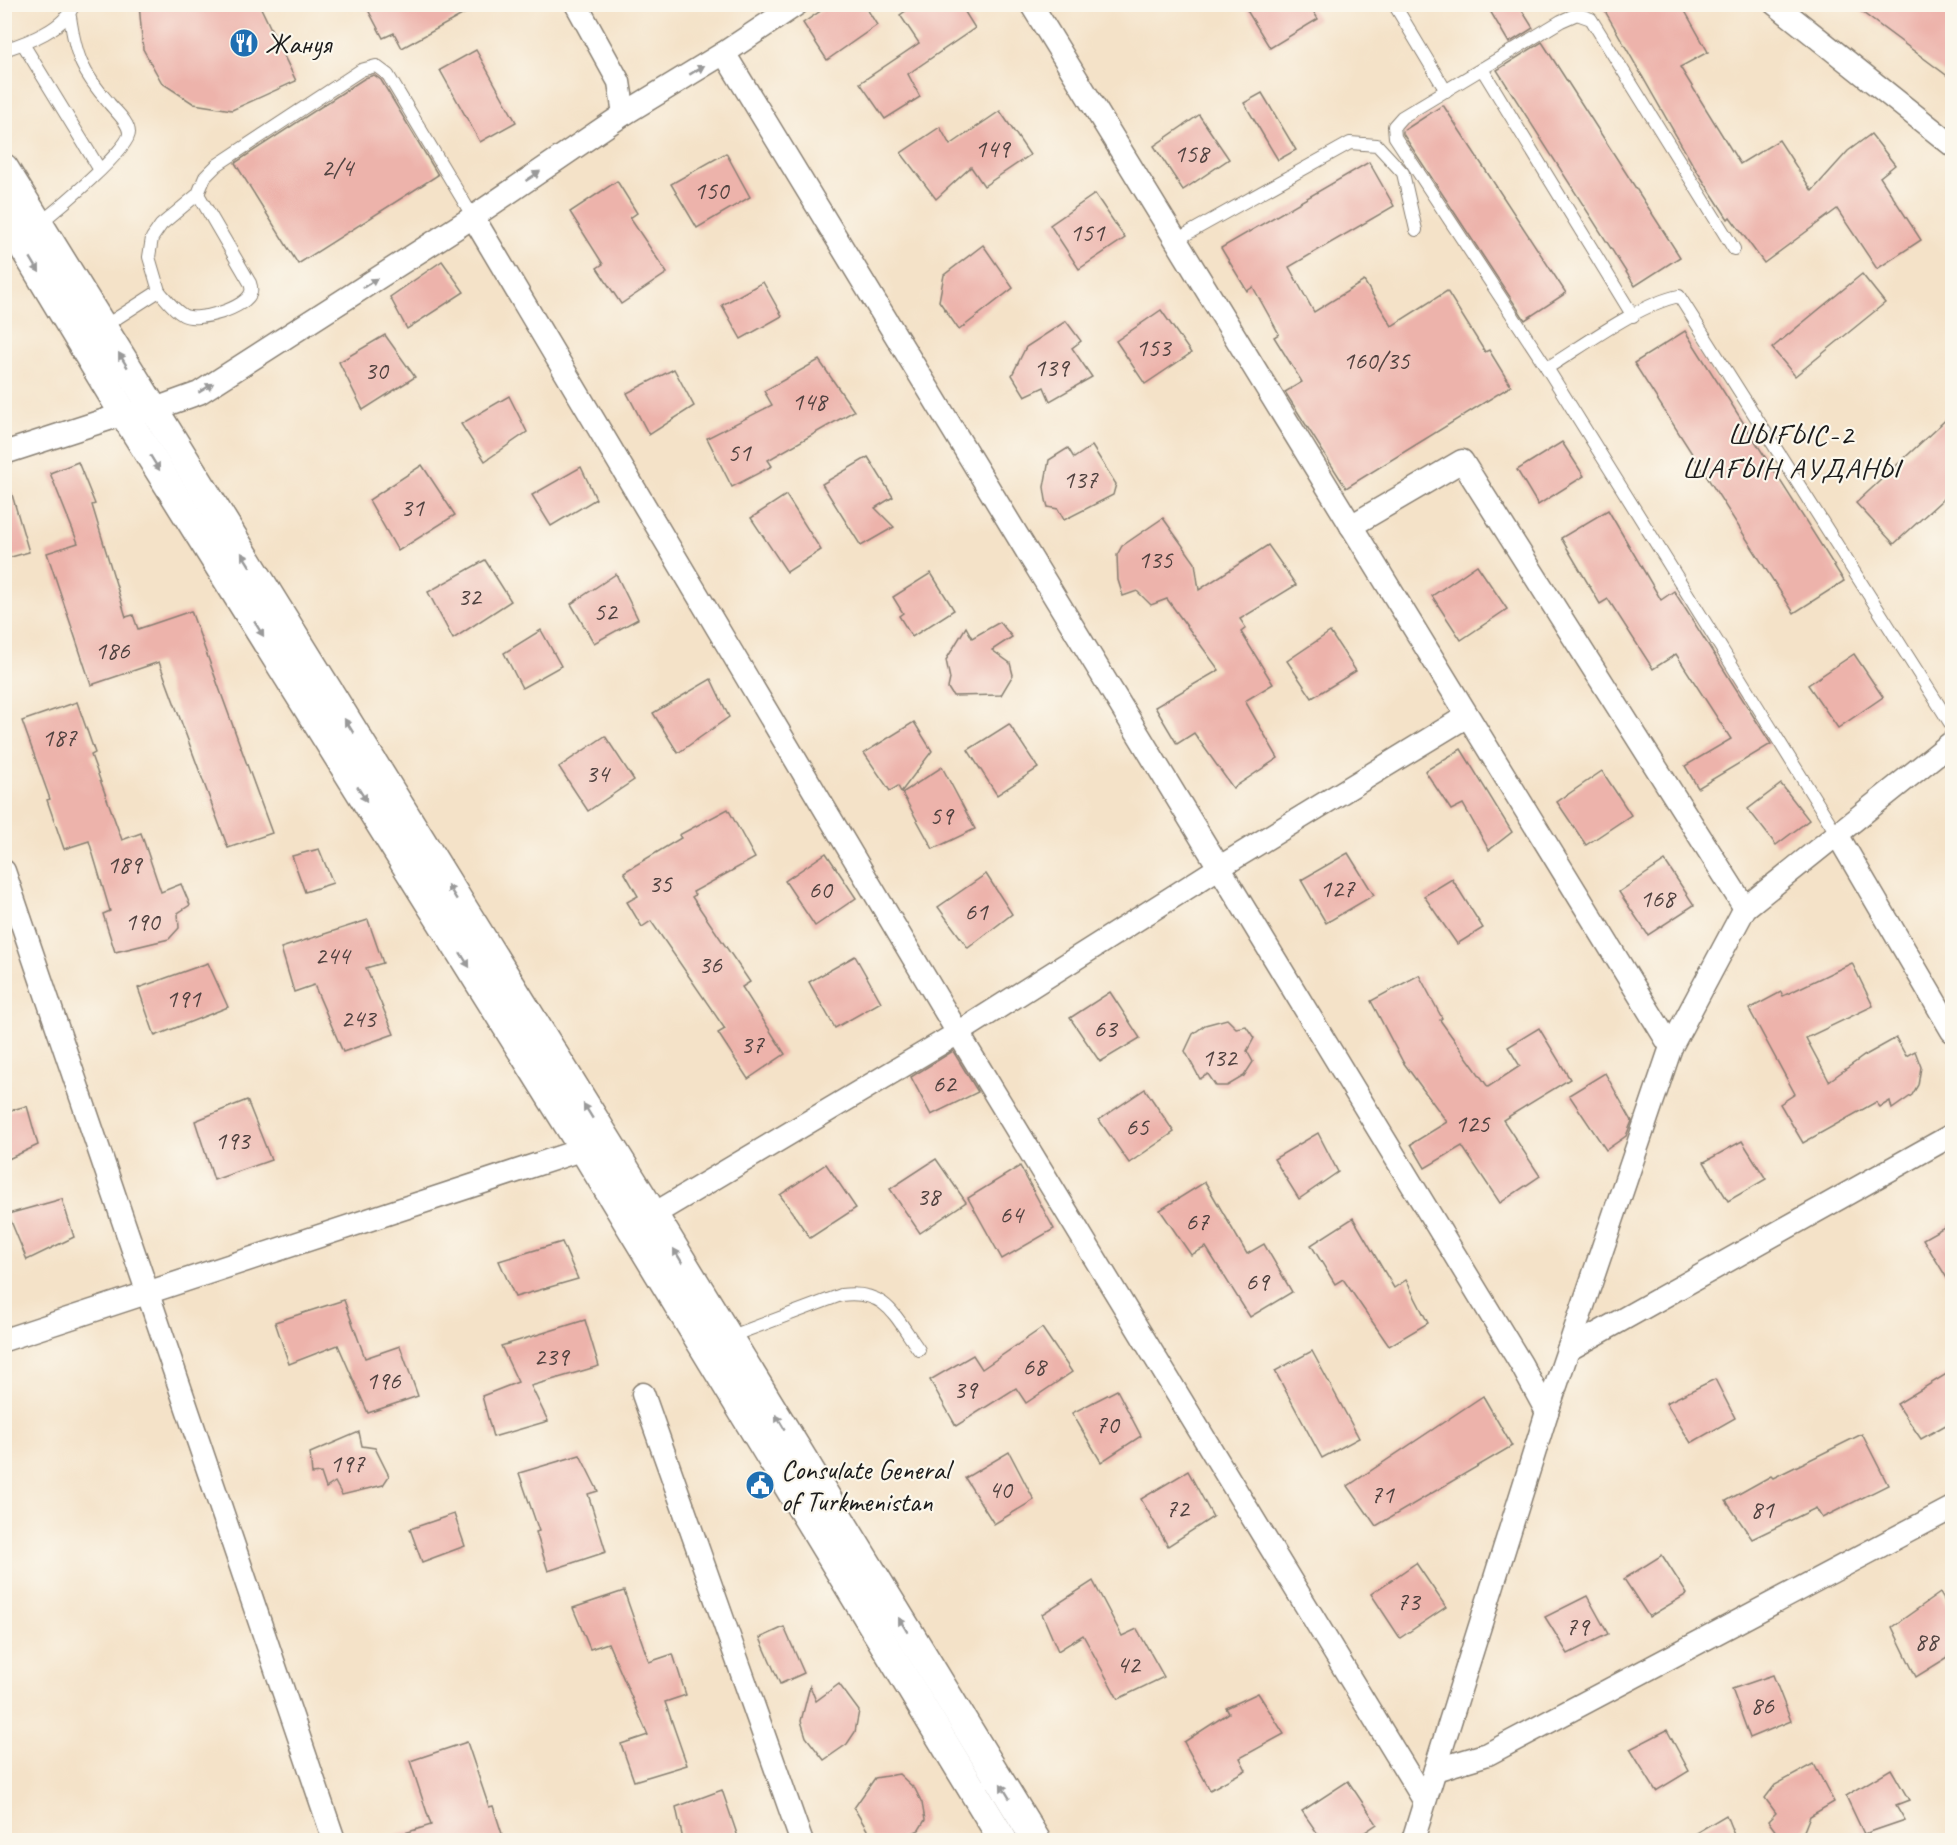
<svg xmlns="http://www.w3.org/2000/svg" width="1957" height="1845" font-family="Caveat,sans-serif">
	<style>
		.building { fill: #edb3ab }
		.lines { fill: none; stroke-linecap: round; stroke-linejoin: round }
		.service-casing { stroke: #887f72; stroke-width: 14 }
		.minor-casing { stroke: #887f72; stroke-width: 25 }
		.tertiary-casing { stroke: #887f72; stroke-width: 31 }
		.service { stroke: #fff; stroke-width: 12 }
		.minor { stroke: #fff; stroke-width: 22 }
		.tertiary { stroke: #fff; stroke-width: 28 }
		.oneway { fill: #999 }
		.labels { text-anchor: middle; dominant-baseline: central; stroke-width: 4.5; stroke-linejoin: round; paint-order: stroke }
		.number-label { font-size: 26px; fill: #504240 }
		.poi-label { font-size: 28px; fill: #1c1c1c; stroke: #fbf7ec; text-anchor: start }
		.neighbourhood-label { font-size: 30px; letter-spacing: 1.5px; fill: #1c1c1c; stroke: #fbf7ec }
	</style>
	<rect width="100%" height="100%" fill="#fbf7ec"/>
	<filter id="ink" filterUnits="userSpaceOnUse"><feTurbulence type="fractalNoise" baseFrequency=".0167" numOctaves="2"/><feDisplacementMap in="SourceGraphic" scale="12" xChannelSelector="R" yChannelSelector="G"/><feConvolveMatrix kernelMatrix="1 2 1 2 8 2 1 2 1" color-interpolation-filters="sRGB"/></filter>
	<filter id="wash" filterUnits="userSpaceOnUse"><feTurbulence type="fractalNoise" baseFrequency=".008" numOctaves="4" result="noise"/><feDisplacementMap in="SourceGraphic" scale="24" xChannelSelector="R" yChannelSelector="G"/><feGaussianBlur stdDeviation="1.35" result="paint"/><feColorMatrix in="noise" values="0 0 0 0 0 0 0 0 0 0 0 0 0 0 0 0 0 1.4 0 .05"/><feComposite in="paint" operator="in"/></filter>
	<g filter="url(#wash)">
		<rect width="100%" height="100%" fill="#f4e2c8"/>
		<g id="blocks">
			<g class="building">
				<polygon points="139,4 259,4 296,81 232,110 194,104 162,83 143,49"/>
				<polygon points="365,4 482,4 402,48 394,33 383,38"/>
				<polygon points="831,4 864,4 877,25 827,60 803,23"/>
				<polygon points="916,4 960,4 975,28 908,74 920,97 885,119 860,83 919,43 900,15"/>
				<polygon points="1243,4 1309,4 1318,19 1270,48"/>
				<polygon points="1486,4 1518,4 1533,28 1509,43"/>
				<polygon points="1601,4 1681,4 1708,52 1680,67 1740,164 1779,140 1812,191 1848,151 1871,134 1895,165 1880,177 1921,240 1877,269 1837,209 1764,263 1730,217 1728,219 1693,165"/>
				<polygon points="1851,4 1953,4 1953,80"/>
				<polygon points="1542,42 1680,257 1635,286 1497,70"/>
				<polygon points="476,50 516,122 480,142 440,70"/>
				<polygon points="374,75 381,80 438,175 298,264 235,163 365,78"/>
				<polygon points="1262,93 1296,150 1278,160 1244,103"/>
				<polygon points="1443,105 1566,293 1525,320 1403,134 1403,131"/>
				<polygon points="1000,111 1030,155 984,186 971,167 936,199 901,153 940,127 950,145"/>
				<polygon points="1199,115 1229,159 1183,190 1154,146"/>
				<polygon points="726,153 750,197 697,228 671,184"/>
				<polygon points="1369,162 1394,206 1289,267 1314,312 1364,281 1392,326 1447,291 1485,352 1489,350 1511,386 1346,488 1285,392 1302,382 1274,337 1279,334 1253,287 1247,291 1221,248"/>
				<polygon points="617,181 637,213 630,218 667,273 621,304 597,268 603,264 570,212"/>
				<polygon points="1095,194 1125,238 1079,269 1050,225"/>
				<polygon points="983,245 1013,288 959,330 939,301 944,275"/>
				<polygon points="442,261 464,292 407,329 390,297"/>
				<polygon points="1862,274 1885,303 1795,376 1772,348"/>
				<polygon points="763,282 782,316 741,339 722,305"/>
				<polygon points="1161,310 1191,353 1145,384 1116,341"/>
				<polygon points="1066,321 1081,341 1072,348 1092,377 1050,401 1044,387 1025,396 1012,375 1026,347"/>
				<polygon points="1685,331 1844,581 1794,613 1634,363"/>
				<polygon points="385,335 415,377 363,410 339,362"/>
				<polygon points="819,360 854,411 768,460 772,466 732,487 707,438 772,405 764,391"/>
				<polygon points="674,369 694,406 649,435 627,393"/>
				<polygon points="509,396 527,432 485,461 461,424"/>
				<polygon points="1953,413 1953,490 1894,544 1856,503"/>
				<polygon points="1562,442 1584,476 1538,505 1517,470"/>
				<polygon points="1092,446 1116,484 1113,495 1064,520 1058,509 1048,507 1046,500 1044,487 1049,460 1068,448 1074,458"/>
				<polygon points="868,457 893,497 875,508 894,527 861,546 822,484"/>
				<polygon points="78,462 95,504 92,505 126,617 133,615 138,629 191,611 272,833 228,848 159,662 91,685 47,553 78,543 50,473"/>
				<polygon points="422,465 455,515 398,551 369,500"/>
				<polygon points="581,467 596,499 551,526 532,495"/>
				<polygon points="4,488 10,488 29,552 4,559"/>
				<polygon points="786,495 821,550 787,572 751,518"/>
				<polygon points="1608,510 1661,600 1674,591 1771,744 1698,788 1685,766 1731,739 1676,654 1653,669 1608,599 1600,604 1561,538"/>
				<polygon points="1163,518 1195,563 1199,590 1268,545 1296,585 1240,619 1246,628 1241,632 1273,684 1245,701 1278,758 1233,788 1194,733 1177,744 1155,707 1219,670 1167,599 1151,605 1137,591 1123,596 1118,580 1117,555 1122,546"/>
				<polygon points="485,560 511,601 453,639 428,592"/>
				<polygon points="1477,565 1507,609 1461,640 1432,596"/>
				<polygon points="931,573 954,610 912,637 899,616 903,613 893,597"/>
				<polygon points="616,574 638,619 594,643 571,604"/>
				<polygon points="1000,622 1012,637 992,650 1010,663 1013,675 1001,695 953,696 948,688 950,679 946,660 966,627 972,638"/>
				<polygon points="541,630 561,666 522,688 504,653"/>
				<polygon points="1330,632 1356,671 1312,698 1287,661"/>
				<polygon points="1854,654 1883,697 1838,728 1808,685"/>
				<polygon points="711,679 729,717 678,753 653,713"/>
				<polygon points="77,702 95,753 91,755 122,840 141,833 161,892 181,884 190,905 178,913 179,928 169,939 115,952 103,914 110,911 89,841 64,849 47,800 50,799 22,721"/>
				<polygon points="914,722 932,751 901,792 898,786 890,791 864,753"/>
				<polygon points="1009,724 1038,768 997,795 968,750"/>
				<polygon points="605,736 634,780 588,811 559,767"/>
				<polygon points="1461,749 1512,832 1489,850 1463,804 1451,810 1425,771"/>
				<polygon points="942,767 975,829 933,849 902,793"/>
				<polygon points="1602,771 1631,815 1586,845 1557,802"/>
				<polygon points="1781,784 1809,820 1776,845 1748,809"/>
				<polygon points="728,809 755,858 693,892 695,895 692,897 750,982 742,987 785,1054 748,1079 718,1033 725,1029 651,921 642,927 627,902 638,896 624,872 681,838 679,835"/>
				<polygon points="319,849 333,883 305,892 292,856"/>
				<polygon points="826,853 856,898 815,926 785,881"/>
				<polygon points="1348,853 1374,895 1326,923 1301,880"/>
				<polygon points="1665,861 1694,905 1648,935 1619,892"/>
				<polygon points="986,874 1012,914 968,948 938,907"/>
				<polygon points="1452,879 1483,928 1457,944 1424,896"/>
				<polygon points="368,920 383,963 366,968 394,1034 343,1052 314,985 294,992 281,948"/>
				<polygon points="855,956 881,1002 835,1028 809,982"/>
				<polygon points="208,963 228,1007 155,1036 138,988"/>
				<polygon points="1852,963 1873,1006 1806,1038 1829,1081 1864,1056 1896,1038 1906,1056 1915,1051 1921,1067 1918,1085 1912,1095 1892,1109 1890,1101 1880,1107 1876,1102 1803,1143 1780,1104 1795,1094 1749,1009 1781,992 1783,996"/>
				<polygon points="1419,975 1442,1018 1440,1020 1488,1087 1520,1066 1508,1047 1539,1028 1570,1079 1503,1120 1540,1176 1500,1203 1462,1146 1425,1168 1411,1144 1447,1122 1403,1062 1371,1001"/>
				<polygon points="1110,992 1140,1038 1100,1062 1070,1018"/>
				<polygon points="1227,1019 1236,1028 1246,1026 1254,1038 1247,1051 1253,1062 1244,1076 1227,1086 1216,1086 1208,1074 1200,1079 1185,1051 1193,1034 1205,1025"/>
				<polygon points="953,1051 978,1092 931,1115 911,1077"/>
				<polygon points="1605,1073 1632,1121 1626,1136 1606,1150 1569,1095"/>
				<polygon points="1145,1089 1174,1132 1129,1163 1099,1120"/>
				<polygon points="247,1100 271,1160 214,1180 195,1121"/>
				<polygon points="27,1106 38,1145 4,1161 4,1112"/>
				<polygon points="1318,1133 1338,1172 1299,1199 1274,1159"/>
				<polygon points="1742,1141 1766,1179 1728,1201 1704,1162"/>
				<polygon points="936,1159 966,1202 920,1233 890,1189"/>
				<polygon points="826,1164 856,1208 810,1238 780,1195"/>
				<polygon points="1020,1166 1054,1229 1002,1259 968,1198"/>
				<polygon points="1205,1182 1247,1254 1264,1244 1292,1292 1250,1317 1206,1247 1191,1255 1160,1210"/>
				<polygon points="62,1199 74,1237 27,1260 8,1214"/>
				<polygon points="1353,1218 1394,1288 1406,1280 1428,1323 1389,1346 1343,1279 1335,1284 1311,1245"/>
				<polygon points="1953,1222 1953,1288 1923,1239"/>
				<polygon points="562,1242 578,1279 515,1297 499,1261"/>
				<polygon points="344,1300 365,1358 400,1346 418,1396 368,1413 338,1345 289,1364 275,1322"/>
				<polygon points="585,1320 599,1366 531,1386 548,1421 493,1437 482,1396 518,1382 501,1346"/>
				<polygon points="1042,1328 1072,1372 1026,1403 1016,1388 956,1426 930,1380 973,1355 982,1369"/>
				<polygon points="1312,1351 1359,1438 1322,1458 1275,1371"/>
				<polygon points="1953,1370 1953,1421 1921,1439 1897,1404"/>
				<polygon points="1715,1379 1735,1418 1691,1443 1666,1403"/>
				<polygon points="1117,1390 1141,1436 1101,1462 1072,1413"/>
				<polygon points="1483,1396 1512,1446 1376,1526 1348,1486"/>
				<polygon points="359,1432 362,1446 375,1448 389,1476 383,1485 342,1495 335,1482 326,1488 321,1473 312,1474 310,1453"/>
				<polygon points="1862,1434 1888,1485 1822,1518 1816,1508 1752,1539 1726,1501 1771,1476 1773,1478"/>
				<polygon points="1009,1452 1034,1500 994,1524 965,1478"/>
				<polygon points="580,1455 598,1491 588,1494 606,1552 548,1571 536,1532 539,1531 519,1473"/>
				<polygon points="1188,1471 1213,1517 1168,1546 1141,1499"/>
				<polygon points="454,1514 465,1546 422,1562 410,1529"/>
				<polygon points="1662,1555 1687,1594 1649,1617 1624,1579"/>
				<polygon points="1416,1563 1446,1607 1400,1638 1371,1594"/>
				<polygon points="1093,1581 1122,1636 1137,1629 1164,1677 1118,1699 1083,1635 1058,1651 1042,1614"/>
				<polygon points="624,1591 649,1662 673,1654 686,1695 665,1702 687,1765 634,1781 621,1744 648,1735 608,1643 590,1649 573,1608"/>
				<polygon points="1940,1593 1953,1616 1953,1654 1916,1677 1892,1627"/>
				<polygon points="1587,1596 1608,1634 1568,1654 1545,1617"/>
				<polygon points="784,1627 804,1673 780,1684 760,1638"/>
				<polygon points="1773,1675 1791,1721 1750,1738 1732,1689"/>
				<polygon points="839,1684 859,1711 855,1732 847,1744 824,1760 806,1737 801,1721 810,1686 816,1701"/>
				<polygon points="1258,1693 1284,1734 1240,1758 1246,1770 1210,1790 1184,1742 1229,1713 1226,1708"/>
				<polygon points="1667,1730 1689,1771 1656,1791 1630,1749"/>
				<polygon points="467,1742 489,1807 493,1806 504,1840 396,1840 395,1836 431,1825 410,1761"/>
				<polygon points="1814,1764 1834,1802 1810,1816 1804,1831 1789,1840 1782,1840 1768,1821 1776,1813 1765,1798 1775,1785"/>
				<polygon points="1891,1769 1909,1800 1896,1805 1905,1820 1864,1834 1846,1796"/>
				<polygon points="899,1774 915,1789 922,1803 925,1820 919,1830 898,1840 873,1840 854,1808 875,1778"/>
				<polygon points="1348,1781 1377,1824 1353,1840 1322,1840 1302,1811"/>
				<polygon points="722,1790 739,1840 683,1840 676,1807"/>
				<polygon points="1726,1815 1736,1840 1684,1840"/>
			</g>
		</g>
	</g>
	<g filter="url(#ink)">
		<use href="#blocks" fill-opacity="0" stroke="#887f72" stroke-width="1.5"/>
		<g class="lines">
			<g class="service-casing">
				<g id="service">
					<polyline points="1394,4 1446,91"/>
					<polyline points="23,44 100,170"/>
					<path d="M4,50C28,42 65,29 74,4"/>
					<polyline points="1482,69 1633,316"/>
					<path d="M39,224C55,211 130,149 129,133C129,122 115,111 109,103C82,72 76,57 70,17"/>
					<polyline points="1176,240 1350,143 1377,145 1403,173 1416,230"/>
					<path d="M159,291C166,299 174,310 183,315C197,323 247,308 251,292C252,289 251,286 250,283L198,194"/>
					<polyline points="103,327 159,291 149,257 152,238 161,225 198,194 205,177 217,165 361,70 376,66 388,75 473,217"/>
					<polyline points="1547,368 1395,137 1394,126 1402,117 1561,21 1577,14 1591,19 1734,249"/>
					<path d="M1838,836L1547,368C1583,346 1639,304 1679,296L1952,726"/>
					<path d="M729,1337L841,1295C887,1289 895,1317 919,1350"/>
				</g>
			</g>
			<g class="minor-casing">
				<g id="minor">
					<polyline points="576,4 619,82 624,114"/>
					<polyline points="1031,4 1671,1047"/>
					<polyline points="1775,4 1952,145"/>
					<polyline points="724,53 797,4"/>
					<polyline points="473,217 958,1033 1424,1800"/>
					<polyline points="4,453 124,414 152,410 199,393 473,217 624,114 724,53 1521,1364 1547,1412"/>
					<polyline points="1351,526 1462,461 1745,908"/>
					<polyline points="1838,836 1952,1031"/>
					<polyline points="4,871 334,1840"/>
					<polyline points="639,1223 958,1033 1220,867 1467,716"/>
					<polyline points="4,1340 599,1144"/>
					<polyline points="1568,1350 1952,1135"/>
					<polyline points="643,1394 801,1840"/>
					<polyline points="1435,1770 1488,1754 1952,1508"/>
					<polyline points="1413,1840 1547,1412 1671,1047 1745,908 1952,742"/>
				</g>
			</g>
			<g class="tertiary-casing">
				<g id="tertiary">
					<polyline points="4,168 653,1214 1036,1840"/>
					<polyline points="4,215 124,414 584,1150 1003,1840"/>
				</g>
			</g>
			<use href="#service" class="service"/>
			<use href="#minor" class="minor"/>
			<use href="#tertiary" class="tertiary"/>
		</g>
		<defs><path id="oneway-solid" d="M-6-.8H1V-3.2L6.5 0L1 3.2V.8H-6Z" transform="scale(1.5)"/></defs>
		<g class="oneway">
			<use href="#oneway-solid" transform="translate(697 70) rotate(-31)"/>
			<use href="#oneway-solid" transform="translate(533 176) rotate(-34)"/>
			<use href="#oneway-solid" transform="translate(35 265) rotate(59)"/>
			<use href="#oneway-solid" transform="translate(370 283) rotate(-33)"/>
			<use href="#oneway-solid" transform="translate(123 360) rotate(-121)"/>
			<use href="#oneway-solid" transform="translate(206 388) rotate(-32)"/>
			<use href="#oneway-solid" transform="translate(155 463) rotate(58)"/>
			<use href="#oneway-solid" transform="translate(246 560) rotate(-122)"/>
			<use href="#oneway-solid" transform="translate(259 629) rotate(58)"/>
			<use href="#oneway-solid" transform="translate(349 726) rotate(-122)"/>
			<use href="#oneway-solid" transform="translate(362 794) rotate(58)"/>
			<use href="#oneway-solid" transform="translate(452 892) rotate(-122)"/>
			<use href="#oneway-solid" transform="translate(465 960) rotate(58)"/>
			<use href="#oneway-solid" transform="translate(588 1111) rotate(-122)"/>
			<use href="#oneway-solid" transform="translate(678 1256) rotate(-121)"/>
			<use href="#oneway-solid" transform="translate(780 1422) rotate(-121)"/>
			<use href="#oneway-solid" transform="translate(903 1625) rotate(-121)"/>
			<use href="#oneway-solid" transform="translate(1005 1791) rotate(-122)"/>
		</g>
	</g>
	<defs>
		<g id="restaurant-disc" transform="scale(1.5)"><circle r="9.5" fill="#1f6fb2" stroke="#fbf7ec"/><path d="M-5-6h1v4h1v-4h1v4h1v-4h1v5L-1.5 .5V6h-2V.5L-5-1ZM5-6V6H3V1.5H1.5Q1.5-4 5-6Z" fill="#fff"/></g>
		<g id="civic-disc" transform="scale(1.5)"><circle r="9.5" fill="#1f6fb2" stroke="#fbf7ec"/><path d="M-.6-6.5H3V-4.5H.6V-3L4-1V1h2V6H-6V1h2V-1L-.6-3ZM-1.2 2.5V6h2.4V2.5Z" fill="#fff"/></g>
	</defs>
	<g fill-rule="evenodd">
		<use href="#restaurant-disc" x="244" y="43"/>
		<use href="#civic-disc" x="760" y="1485"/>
	</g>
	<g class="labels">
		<g class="number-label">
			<text x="992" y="148">149</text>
			<text x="1191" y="153">158</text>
			<text x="337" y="167">2/4</text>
			<text x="711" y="190">150</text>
			<text x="1087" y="232">151</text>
			<text x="1153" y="347">153</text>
			<text x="1376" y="360">160/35</text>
			<text x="1051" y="367">139</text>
			<text x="376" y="370">30</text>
			<text x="809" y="401">148</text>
			<text x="739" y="452">51</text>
			<text x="1080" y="479">137</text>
			<text x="412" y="507">31</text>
			<text x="1155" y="559">135</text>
			<text x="469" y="596">32</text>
			<text x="605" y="611">52</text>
			<text x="112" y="650">186</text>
			<text x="59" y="737">187</text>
			<text x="597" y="773">34</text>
			<text x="941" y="815">59</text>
			<text x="124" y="864">189</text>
			<text x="660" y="883">35</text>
			<text x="1337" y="888">127</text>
			<text x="820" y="889">60</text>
			<text x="1657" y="898">168</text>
			<text x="976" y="911">61</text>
			<text x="142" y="921">190</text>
			<text x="332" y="955">244</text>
			<text x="710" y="964">36</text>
			<text x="183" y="998">191</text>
			<text x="358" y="1018">243</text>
			<text x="1105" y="1028">63</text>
			<text x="752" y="1044">37</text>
			<text x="1219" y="1057">132</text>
			<text x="944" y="1083">62</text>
			<text x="1472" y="1123">125</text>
			<text x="1137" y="1126">65</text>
			<text x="232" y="1140">193</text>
			<text x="928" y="1196">38</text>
			<text x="1011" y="1214">64</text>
			<text x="1197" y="1221">67</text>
			<text x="1257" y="1281">69</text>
			<text x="551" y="1356">239</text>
			<text x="1034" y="1366">68</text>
			<text x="383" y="1380">196</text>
			<text x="965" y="1389">39</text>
			<text x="1107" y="1424">70</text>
			<text x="347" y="1463">197</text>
			<text x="1000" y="1489">40</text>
			<text x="1382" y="1494">71</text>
			<text x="1177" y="1508">72</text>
			<text x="1762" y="1509">81</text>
			<text x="1408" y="1601">73</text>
			<text x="1577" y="1626">79</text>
			<text x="1926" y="1641">88</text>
			<text x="1128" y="1664">42</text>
			<text x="1762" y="1705">86</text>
		</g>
		<g class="poi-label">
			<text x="265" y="43">Жануя</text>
			<text x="781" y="1469">Consulate General<tspan x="781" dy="32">of Turkmenistan</tspan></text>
		</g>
		<g class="neighbourhood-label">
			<text x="1791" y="434">ШЫҒЫС-2<tspan x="1791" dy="34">ШАҒЫН АУДАНЫ</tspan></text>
		</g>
	</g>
	<rect width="1957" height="1845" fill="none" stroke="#fbf7ec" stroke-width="24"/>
</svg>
